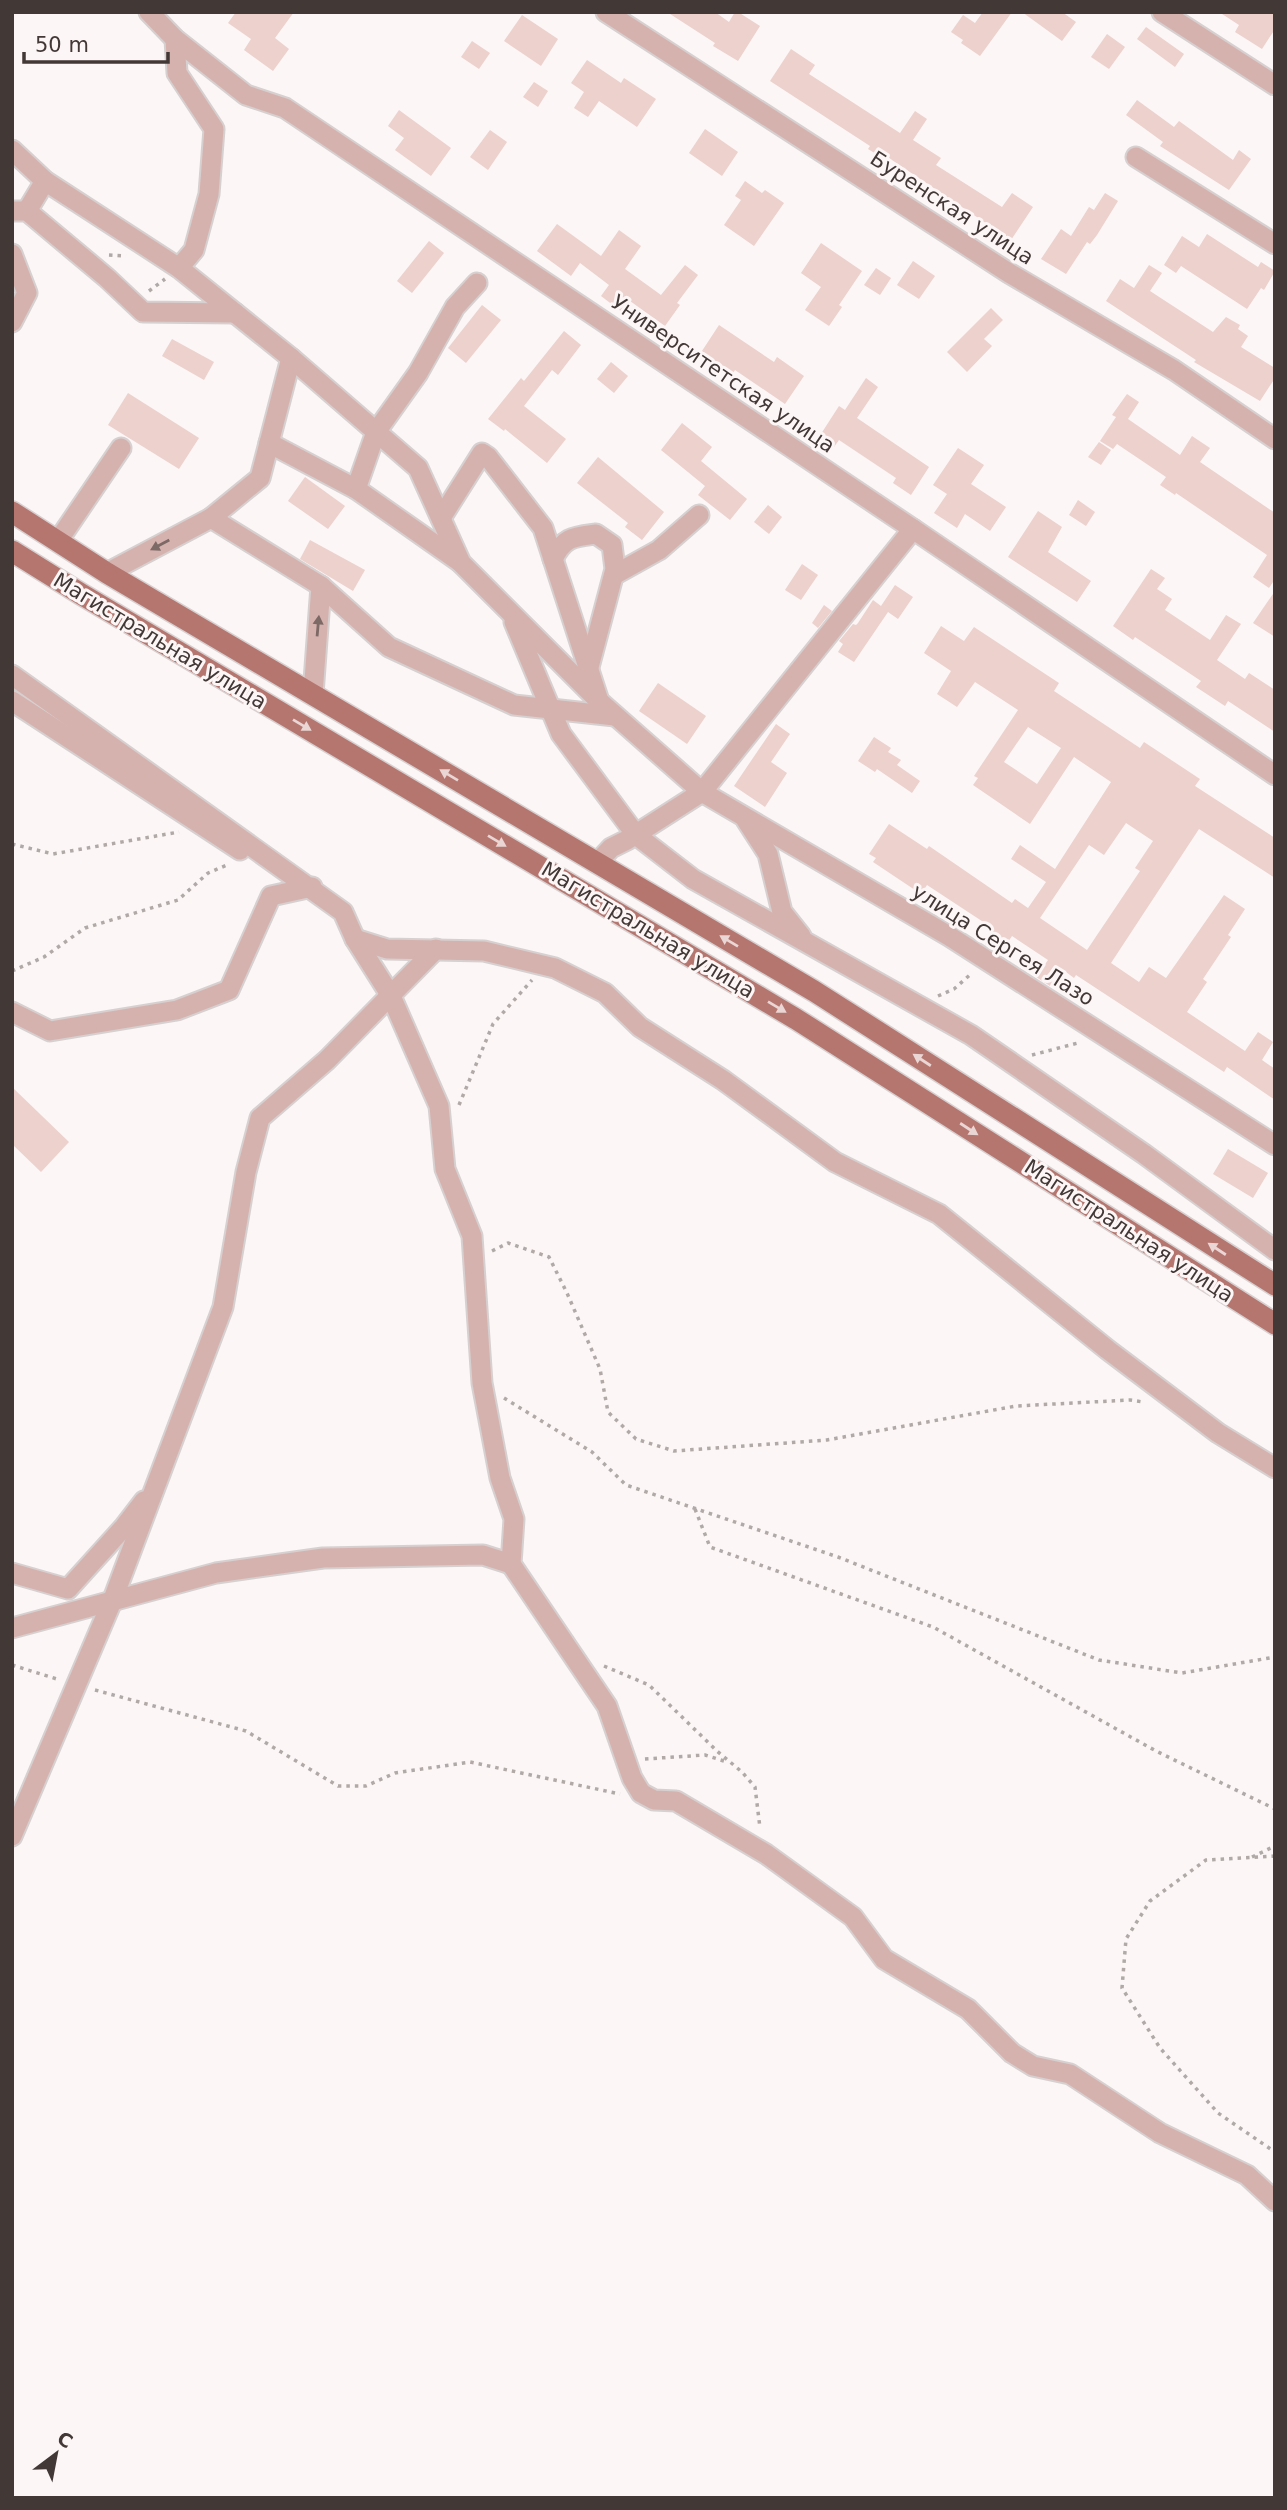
<svg xmlns="http://www.w3.org/2000/svg" width="1287" height="2510" font-family="'DejaVu Sans',sans-serif">
	<style>
		.building { fill: #ecd1cd; fill-rule: evenodd }
		.lines { fill: none; stroke-linecap: round; stroke-linejoin: round }
		.minor-casing { stroke: #d7d0d0; stroke-width: 23 }
		.major-casing { stroke: #d7d0d0; stroke-width: 24 }
		.path { stroke: #b0a9a8; stroke-width: 3.5; stroke-dasharray: 3.5 5; stroke-linecap: butt }
		.minor { stroke: #d6b2ae; stroke-width: 19 }
		.major { stroke: #b5766f; stroke-width: 21 }
		.oneway { fill: #7d6966 }
		.oneway2 { fill: #ead6d4 }
		.labels { text-anchor: middle; dominant-baseline: central; stroke-width: 6; stroke-linejoin: round; paint-order: stroke }
		.street-label { font-size: 21px; fill: #423836; stroke: #fcf6f6 }
	</style>
	<rect width="100%" height="100%" fill="#fcf6f6"/>
	<g class="building">
		<polygon points="236,12 294,12 275,38 289,49 273,71 244,50 251,39 228,23"/>
		<polygon points="667,12 715,12 729,22 735,12 738,12 760,26 738,61 713,46 715,43"/>
		<polygon points="983,12 1012,12 980,56 961,43 963,40 951,32 963,15 975,23"/>
		<polygon points="1022,12 1062,12 1076,22 1062,41"/>
		<polygon points="1219,12 1275,12 1275,29 1262,49 1235,32 1239,25"/>
		<polygon points="522,15 558,39 541,66 504,41"/>
		<polygon points="1146,27 1184,54 1175,67 1137,39"/>
		<polygon points="1107,34 1125,47 1109,69 1091,57"/>
		<polygon points="472,41 490,53 479,69 461,57"/>
		<polygon points="791,49 815,65 809,74 900,133 915,111 927,119 913,140 941,158 936,165 1002,207 1012,193 1033,207 1011,240 886,156 884,159 868,149 870,146 770,81"/>
		<polygon points="587,60 621,83 624,78 656,99 637,127 599,101 588,117 574,108 584,92 571,83"/>
		<polygon points="534,82 548,91 538,107 523,97"/>
		<polygon points="1137,100 1174,127 1179,121 1233,160 1239,150 1251,159 1229,190 1160,146 1163,142 1126,115"/>
		<polygon points="399,110 451,148 431,176 395,150 404,138 388,126"/>
		<polygon points="705,129 738,152 722,176 689,153"/>
		<polygon points="490,130 507,142 488,170 470,157"/>
		<polygon points="745,181 762,193 765,190 784,203 754,246 724,225 741,200 735,196"/>
		<polygon points="1105,193 1118,201 1097,235 1090,244 1087,242 1066,274 1041,259 1061,229 1071,236 1089,207 1094,210"/>
		<polygon points="557,224 601,256 619,230 641,246 625,269 661,295 685,265 698,275 677,303 680,305 665,326 630,301 622,312 601,296 609,285 580,263 571,276 537,251"/>
		<polygon points="1207,234 1258,267 1261,262 1275,271 1264,290 1261,288 1247,309 1181,266 1176,273 1164,265 1182,236 1199,247"/>
		<polygon points="429,241 444,253 412,293 397,281"/>
		<polygon points="821,243 862,271 839,305 842,307 829,326 805,310 821,287 801,273"/>
		<polygon points="913,261 935,276 919,299 897,285"/>
		<polygon points="1149,265 1162,273 1150,291 1213,332 1226,317 1240,325 1238,329 1248,336 1241,347 1275,368 1275,378 1260,401 1194,362 1196,360 1106,301 1120,279 1134,288"/>
		<polygon points="876,268 891,278 880,295 864,285"/>
		<polygon points="482,305 501,320 466,363 448,348"/>
		<polygon points="991,308 1003,320 984,339 992,346 967,372 947,352"/>
		<polygon points="719,325 774,362 777,357 804,376 785,404 735,370 732,375 700,354"/>
		<polygon points="564,331 581,345 558,375 552,370 524,406 566,439 547,463 505,429 504,431 488,419 521,378 524,381"/>
		<polygon points="172,339 214,362 204,380 162,356"/>
		<polygon points="611,362 628,376 614,393 597,379"/>
		<polygon points="866,378 878,387 857,418 929,467 911,495 893,483 896,478 839,440 834,447 819,437 839,406 845,410"/>
		<polygon points="128,393 199,438 179,469 108,425"/>
		<polygon points="1127,394 1139,402 1128,419 1180,455 1192,436 1210,448 1200,462 1275,513 1275,579 1269,588 1253,577 1267,555 1176,493 1175,495 1160,485 1166,477 1117,444 1113,449 1100,441 1116,417 1112,415"/>
		<polygon points="682,423 712,447 701,461 747,499 730,520 698,495 705,486 661,450"/>
		<polygon points="1099,442 1111,450 1101,465 1088,457"/>
		<polygon points="958,448 984,465 971,484 1006,507 990,531 965,514 957,528 934,513 947,494 933,485"/>
		<polygon points="598,457 664,512 642,540 625,527 628,523 577,483"/>
		<polygon points="305,477 345,506 328,529 288,501"/>
		<polygon points="1078,500 1095,512 1086,526 1069,515"/>
		<polygon points="768,505 782,517 769,534 754,522"/>
		<polygon points="1038,511 1062,527 1048,552 1091,581 1077,602 1008,557"/>
		<polygon points="310,540 365,570 353,591 300,559"/>
		<polygon points="802,564 818,575 801,600 785,590"/>
		<polygon points="1151,569 1165,578 1157,589 1172,599 1165,610 1210,640 1226,615 1241,624 1217,660 1245,679 1249,673 1275,690 1275,732 1228,701 1225,706 1196,687 1201,681 1135,637 1133,640 1113,626"/>
		<polygon points="895,585 913,597 898,619 888,612 854,662 838,652 843,644 839,641 853,624 856,625 858,623 873,600 881,606"/>
		<polygon points="1275,591 1275,637 1253,623"/>
		<polygon points="824,605 832,611 818,628 812,623"/>
		<path d="M941,626L964,641L974,627L1059,683L1054,691L1140,748L1144,742L1200,779L1195,786L1275,838V878L1199,829L1111,963L1139,982L1149,967L1166,978L1224,895L1245,909L1228,935L1231,937L1203,979L1207,982L1187,1012L1245,1051L1258,1032L1273,1042L1262,1060L1275,1069V1100L1227,1067L1224,1072L1076,975L1074,978L1062,969L1050,986L1036,977L1048,960L1012,936L1000,954L985,944L994,929L927,885L921,894L873,862L876,858L869,854L889,824L927,849L929,846L1012,903L1015,899L1028,908L1046,882L1011,859L1020,845L1055,869L1111,782L1074,757L1030,824L973,785L978,778L974,776L1018,710L975,682L957,707L937,694L951,671L924,653ZM1028,727L1061,748L1037,784L1004,762ZM1126,823L1153,841L1135,868L1140,871L1087,950L1040,918L1089,845L1104,855Z"/>
		<polygon points="658,683 706,716 687,744 639,711"/>
		<polygon points="776,724 790,734 771,762 787,773 765,807 734,786"/>
		<polygon points="874,737 891,748 888,752 901,760 897,765 920,781 912,793 877,769 875,772 858,761"/>
		<polygon points="12,1087 69,1142 41,1172 12,1144"/>
		<polygon points="1228,1149 1268,1173 1253,1198 1213,1174"/>
	</g>
	<g class="lines">
		<g class="minor-casing">
			<g id="minor">
				<polyline points="149,12 175,39 246,95 285,108 913,529 1275,775"/>
				<polyline points="606,12 1009,273 1174,370 1275,439"/>
				<polyline points="1162,12 1275,85"/>
				<polyline points="175,39 177,73 214,129 209,194 194,250 179,268"/>
				<polyline points="12,150 45,181 179,268 291,358 260,478 211,518"/>
				<polyline points="1136,157 1275,244"/>
				<polyline points="12,211 27,211 107,278 143,312 235,313"/>
				<polyline points="27,211 45,181"/>
				<polyline points="12,254 27,293 12,322"/>
				<polyline points="291,358 418,468 461,563 600,702 702,792 949,936 1275,1145"/>
				<polyline points="269,443 356,489 460,562"/>
				<polyline points="356,489 376,432 418,373 455,307 477,283"/>
				<polyline points="441,518 482,453 488,457 543,528 598,698"/>
				<polyline points="58,541 121,448"/>
				<path d="M553,559C564,537 573,537 596,534L612,545L615,569L589,667"/>
				<polyline points="107,573 211,518 321,586 313,694"/>
				<polyline points="614,575 659,550 699,515"/>
				<polyline points="321,586 389,647 514,705 615,716"/>
				<polyline points="514,622 561,734 636,835 693,879 971,1035 1144,1154 1275,1250"/>
				<polyline points="12,675 343,912 355,939 391,996 439,1106 445,1169 472,1236 482,1383 500,1478 514,1519 511,1564 607,1706 632,1778 641,1793 654,1800 676,1801 766,1854 853,1917 884,1959 968,2009 1012,2053 1033,2066 1070,2074 1160,2133 1247,2175 1275,2201"/>
				<polyline points="12,701 240,850"/>
				<polyline points="746,820 768,854 782,912 801,936"/>
				<polyline points="597,863 611,848 627,840 702,792 913,529"/>
				<polyline points="355,939 387,949 484,951 555,968 605,993 640,1027 723,1080 835,1162 939,1214 1108,1350 1218,1433 1275,1468"/>
				<polyline points="12,1012 50,1031 177,1010 229,990 271,896 312,887"/>
				<polyline points="12,1573 68,1589 124,1527 144,1501"/>
				<polyline points="12,1628 216,1573 323,1558 483,1555 511,1564"/>
				<polyline points="12,1836 113,1599 223,1307 246,1172 260,1118 327,1060 436,949"/>
			</g>
		</g>
		<g class="major-casing">
			<g id="major">
				<polyline points="12,512 107,573 814,991 1275,1285"/>
				<polyline points="12,551 81,594 796,1019 1275,1324"/>
			</g>
		</g>
		<g class="path">
			<polyline points="109,255 126,256"/>
			<polyline points="149,291 165,279"/>
			<polyline points="12,844 53,854 179,832"/>
			<polyline points="12,971 44,957 85,928 178,900 208,873 227,865"/>
			<polyline points="938,996 954,989 972,973"/>
			<polyline points="1032,1055 1078,1043"/>
			<polyline points="459,1105 493,1024 532,980"/>
			<polyline points="492,1251 508,1243 549,1257 567,1293 600,1369 608,1412 636,1439 674,1451 827,1440 1016,1406 1130,1400 1143,1402"/>
			<polyline points="504,1398 592,1452 626,1485 838,1557 1099,1660 1182,1673 1275,1657"/>
			<polyline points="695,1509 710,1547 933,1627 1156,1751 1275,1809"/>
			<polyline points="12,1665 60,1680"/>
			<polyline points="604,1666 649,1685 717,1751 742,1772 755,1787 760,1828"/>
			<polyline points="95,1690 246,1731 338,1786 366,1786 395,1773 470,1762 620,1794"/>
			<polyline points="645,1759 705,1755 727,1762"/>
			<polyline points="1275,1856 1206,1860 1150,1901 1126,1939 1122,1988 1160,2048 1218,2113 1275,2152"/>
			<polyline points="1252,1857 1275,1846"/>
		</g>
		<use href="#minor" class="minor"/>
		<use href="#major" class="major"/>
	</g>
	<defs><path id="oneway-solid" d="M-6-.8H1V-3.2L6.5 0L1 3.2V.8H-6Z" transform="scale(1.75)"/></defs>
	<g class="oneway">
		<use href="#oneway-solid" transform="translate(160 545) rotate(152)"/>
		<use href="#oneway-solid" transform="translate(318 626) rotate(-85)"/>
	</g>
	<g class="oneway2">
		<use href="#oneway-solid" transform="translate(302 725) rotate(31)"/>
		<use href="#oneway-solid" transform="translate(449 775) rotate(-149)"/>
		<use href="#oneway-solid" transform="translate(497 841) rotate(31)"/>
		<use href="#oneway-solid" transform="translate(729 941) rotate(-149)"/>
		<use href="#oneway-solid" transform="translate(777 1007) rotate(31)"/>
		<use href="#oneway-solid" transform="translate(922 1060) rotate(-147)"/>
		<use href="#oneway-solid" transform="translate(969 1129) rotate(33)"/>
		<use href="#oneway-solid" transform="translate(1217 1249) rotate(-147)"/>
	</g>
	<g class="labels">
		<g class="street-label">
			<text transform="translate(952 208) rotate(33)">Буренская улица</text>
			<text transform="translate(723 374) rotate(34)">Университетская улица</text>
			<text transform="translate(160 641) rotate(31)">Магистральная улица</text>
			<text transform="translate(648 930) rotate(31)">Магистральная улица</text>
			<text transform="translate(1003 945) rotate(32)">улица Сергея Лазо</text>
			<text transform="translate(1129 1231) rotate(33)">Магистральная улица</text>
		</g>
	</g>
	<rect width="1287" height="2510" fill="none" stroke="#423836" stroke-width="28"/>
	<g transform="translate(56 2454) rotate(32)" stroke="#fcf6f6" stroke-width="5" paint-order="stroke">
	<path d="M0-5L12 26L0 18L-12 26Z" fill="#423836"/>
	<text y="-10" font-size="19" font-weight="bold" text-anchor="middle" fill="#423836">С</text>
	</g>
	<path d="M24 52v10h144v-10" fill="none" stroke="#423836" stroke-width="3.5"/>
	<text x="35" y="52" font-size="21" fill="#423836" stroke="#fcf6f6" stroke-width="5" paint-order="stroke">50 m</text>
</svg>
